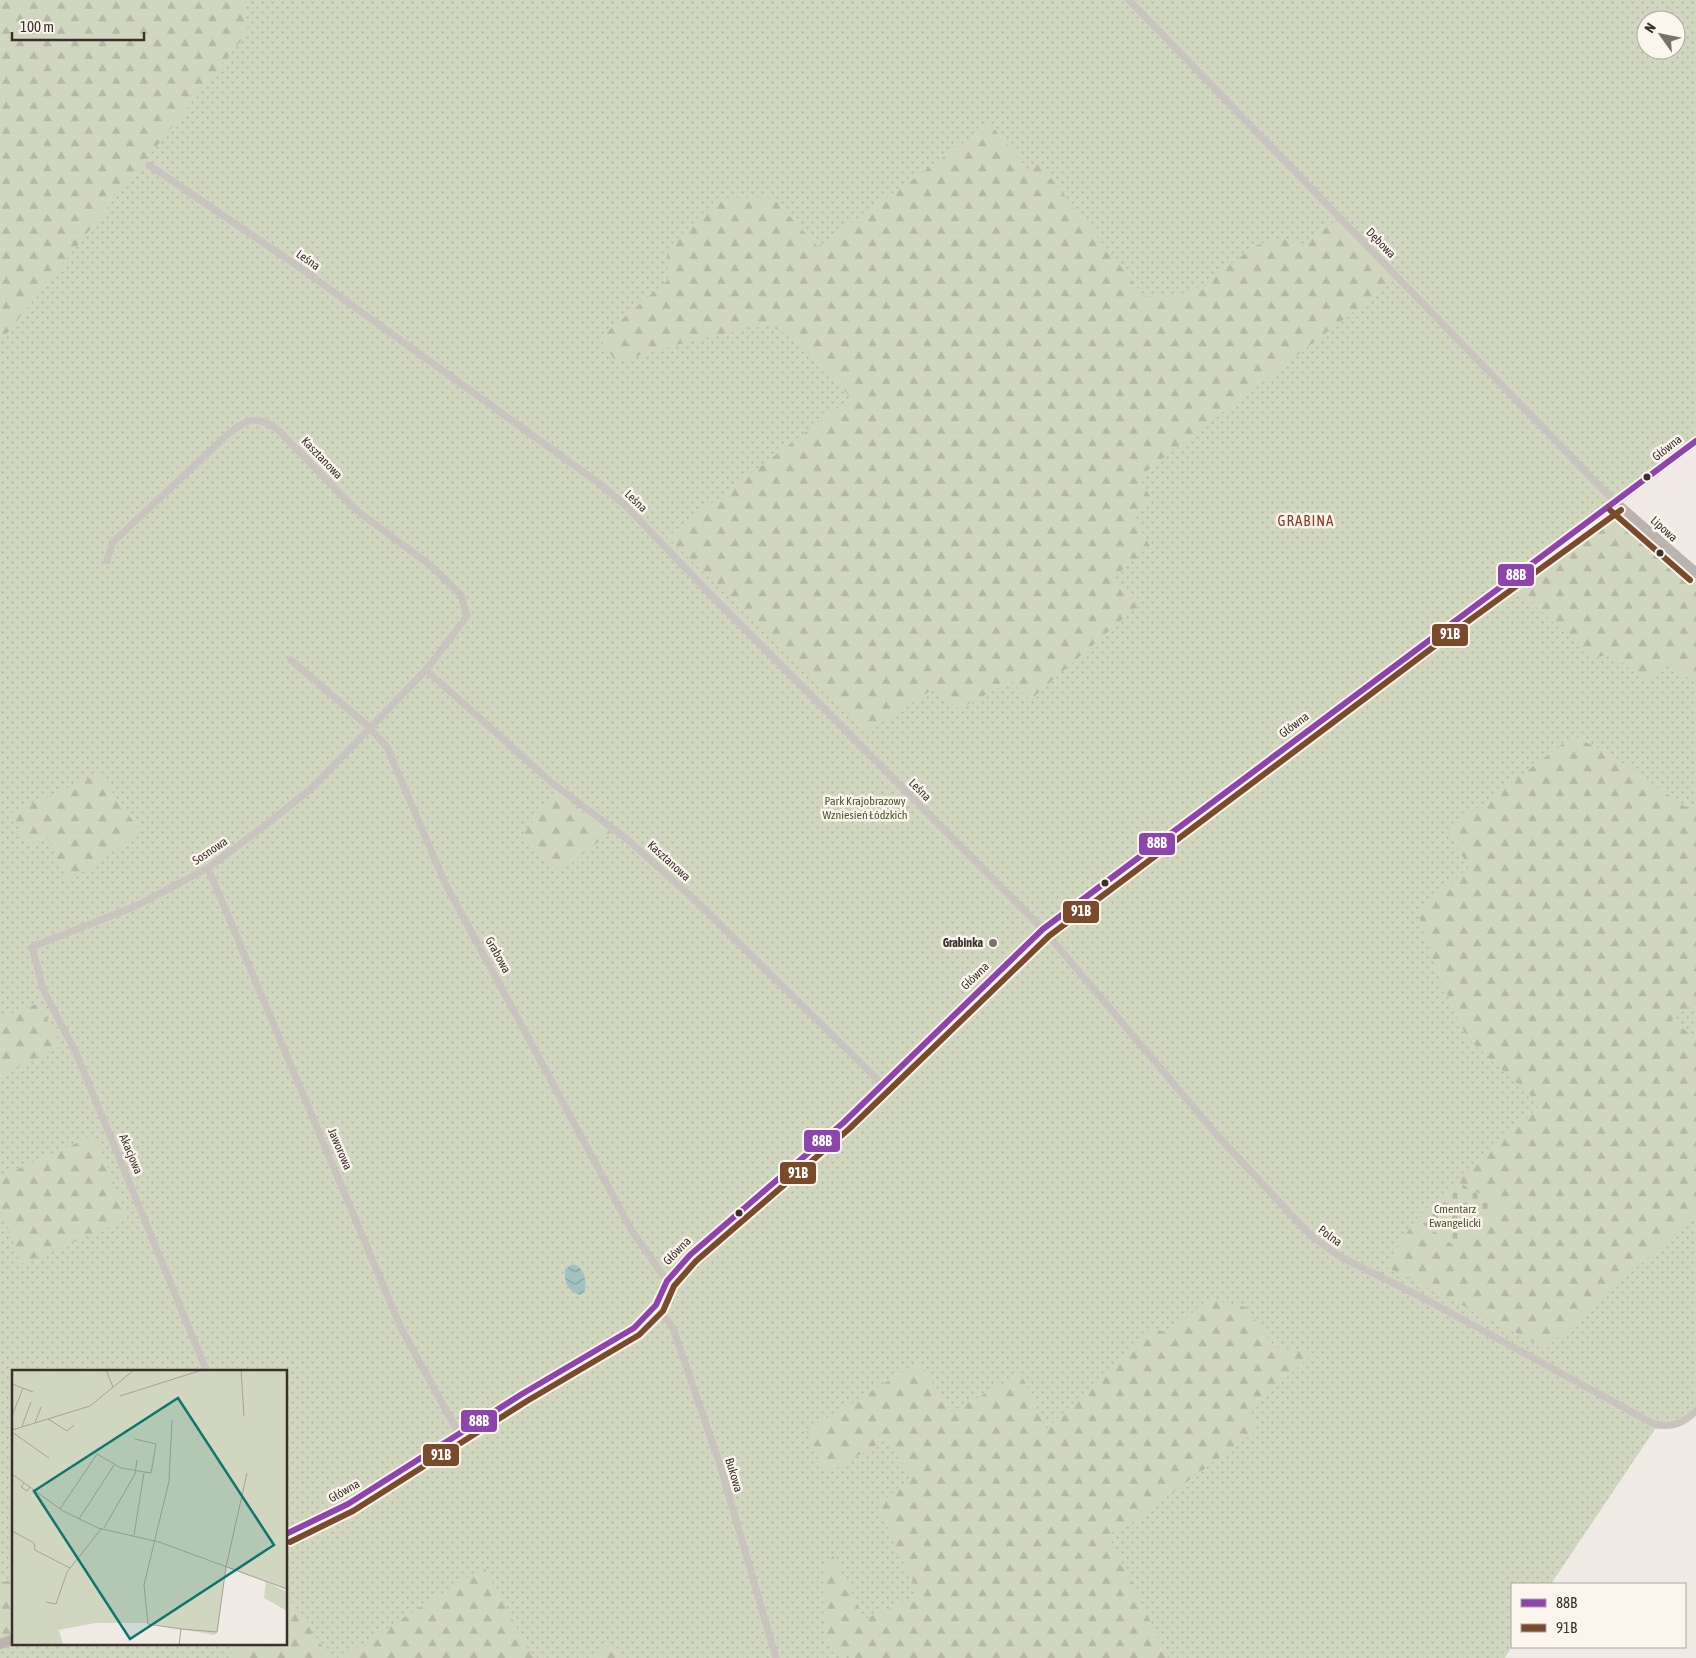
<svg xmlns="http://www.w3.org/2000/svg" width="1696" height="1658" font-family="'Asap Condensed',sans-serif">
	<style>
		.green { fill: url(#green-dots); fill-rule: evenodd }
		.forest { fill: url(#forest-firs) }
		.cemetery { fill: url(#cemetery-stones) }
		.water { fill: url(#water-waves) }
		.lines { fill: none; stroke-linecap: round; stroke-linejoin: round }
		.street { stroke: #c9c3be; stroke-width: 7 }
		.secondary { stroke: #bab3ae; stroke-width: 10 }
		.bus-1-casing { stroke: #fbf5ee; stroke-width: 10 }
		.bus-2-casing { stroke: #fbf5ee; stroke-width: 10 }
		.bus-1 { stroke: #8e44ad; stroke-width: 6 }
		.bus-2 { stroke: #7a4b2a; stroke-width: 6 }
		.bus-dot { fill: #3b302b; stroke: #fbf5ee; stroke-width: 2 }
		.poi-dot { fill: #7a716c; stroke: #fbf5ee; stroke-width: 2 }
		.labels { text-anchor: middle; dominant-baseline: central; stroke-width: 5; stroke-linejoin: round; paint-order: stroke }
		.street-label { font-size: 12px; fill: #3b302b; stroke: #fbf5ee }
		.park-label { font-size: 12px; fill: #4a5a2e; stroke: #fbf5ee }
		.poi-label { font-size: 12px; font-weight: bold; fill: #3b302b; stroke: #fbf5ee; text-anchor: end }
		.quarter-label { font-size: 15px; letter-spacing: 1px; fill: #8c3b22; stroke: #fbf5ee }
		.inset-road { fill: none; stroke: #a8a09b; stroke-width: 1 }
		.view { fill: #0f766e; fill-opacity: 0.15; stroke: #0f766e; stroke-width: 2.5 }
		.inset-edge { fill: none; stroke: #3b302b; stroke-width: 2.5 }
		.line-badge { stroke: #fbf5ee; stroke-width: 2 }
		.badge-label { font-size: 14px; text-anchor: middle; font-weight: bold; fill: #fff }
	</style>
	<defs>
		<pattern id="green-dots" width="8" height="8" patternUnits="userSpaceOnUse" patternTransform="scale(1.25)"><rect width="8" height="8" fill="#d1d6bf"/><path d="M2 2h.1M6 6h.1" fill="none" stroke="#b4b8a4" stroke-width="1.8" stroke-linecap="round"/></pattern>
		<pattern id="forest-firs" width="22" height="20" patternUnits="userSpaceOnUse" patternTransform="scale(1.25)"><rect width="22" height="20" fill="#d1d6bf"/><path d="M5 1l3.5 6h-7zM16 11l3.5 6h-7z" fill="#b4b8a4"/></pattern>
		<pattern id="cemetery-stones" width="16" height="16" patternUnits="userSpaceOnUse" patternTransform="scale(1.25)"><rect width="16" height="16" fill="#d1d6bf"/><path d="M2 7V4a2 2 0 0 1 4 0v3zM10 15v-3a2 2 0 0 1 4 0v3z" fill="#b4b8a4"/></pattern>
		<pattern id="water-waves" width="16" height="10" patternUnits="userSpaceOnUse" patternTransform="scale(1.25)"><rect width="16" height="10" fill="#a1c2c1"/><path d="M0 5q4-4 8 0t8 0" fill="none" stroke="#849e9d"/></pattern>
	</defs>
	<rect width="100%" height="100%" fill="#f0ebe5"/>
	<path class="green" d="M0,0H1696V444L1615,505L1696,573V1410L1676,1425L1655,1429L1551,1584H1512V1646L1505,1658H0ZM1646,20H1676V50H1646ZM14,1372H286V1644H14Z"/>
	<g class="forest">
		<polygon points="0,0 244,0 248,32 0,342"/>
		<polygon points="990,124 1029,171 1039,163 1144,296 1184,297 1257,245 1281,238 1301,245 1337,220 1396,279 1139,477 1152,500 1134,518 1150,546 1113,578 1142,602 1030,700 1011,681 959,709 933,689 867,732 667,537 851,398 800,342 769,325 694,340 616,362 600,338 668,280 667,249 718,198 772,197 818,247"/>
		<polygon points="1611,517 1659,552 1696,585 1696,684 1667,662 1645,681 1611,653 1593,659 1516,588"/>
		<polygon points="1573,736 1606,752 1696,814 1696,1001 1672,1020 1696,1039 1696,1215 1546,1348 1385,1266 1416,1219 1541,1105 1467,1038 1435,967 1418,913 1469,867 1447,831"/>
		<polygon points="99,774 141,832 68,882 47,837 27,846 12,813"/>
		<polygon points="556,795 611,832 561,871 519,838"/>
		<polygon points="39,1003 61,1046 0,1075 0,1018"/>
		<polygon points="95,1135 128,1219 21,1264 0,1207 0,1177"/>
		<polygon points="1208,1299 1245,1307 1275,1347 1313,1353 1251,1411 1257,1430 1126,1527 1108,1534 1168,1658 855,1658 853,1655 834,1655 827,1640 823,1603 823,1569 833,1556 865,1619 919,1595 877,1505 912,1479 887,1439 826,1474 806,1431 919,1362 951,1412 1021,1374 1046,1429 1151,1328 1169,1333"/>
		<polygon points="484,1567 533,1658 340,1658"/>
		<polygon points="14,1578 14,1635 0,1640 0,1584"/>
		<polygon points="286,1593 330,1658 234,1658 229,1644 286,1644"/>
		<polygon points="614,1643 622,1658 589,1658"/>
	</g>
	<polygon class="cemetery" points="1456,1181 1501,1205 1457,1248 1416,1219"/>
	<path class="water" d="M572,1264C584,1265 588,1283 584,1293L579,1295C567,1291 564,1281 565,1269Z"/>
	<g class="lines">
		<g class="street">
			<polyline points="1129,0 1616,503"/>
			<path d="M149,165L299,267L600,484L626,506L713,597L1043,929L1217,1135L1311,1236L1339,1256L1425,1299L1654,1424C1672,1428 1683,1424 1696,1411"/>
			<path d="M107,561L112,543L228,434C246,419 256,415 276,428L356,510L430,565L461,595L467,616L426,670L313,787L267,824L208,868L136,906L32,947L43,989L77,1055L207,1372"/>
			<polyline points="291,660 369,727 387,747 445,883 632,1231 667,1281"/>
			<polyline points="426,670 551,782 628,840 697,902 882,1084"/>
			<polyline points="208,868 401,1328 459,1434"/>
			<polyline points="656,1305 673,1328 720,1465 776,1658"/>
		</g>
		<g class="secondary">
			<polyline points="1616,503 1696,573"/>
			<polyline points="286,1534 348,1504 522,1394 634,1328 647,1316 656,1305 667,1281 690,1255 843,1123 1043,929 1696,441"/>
			<polyline points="0,1644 14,1639"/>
		</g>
		<g class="bus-1-casing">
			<polyline id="bus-1" points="286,1534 348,1504 522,1394 634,1328 656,1305 667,1281 690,1255 843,1123 1043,929 1696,441"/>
		</g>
		<g class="bus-2-casing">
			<g id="bus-2">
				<polyline points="1610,510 1690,580"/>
				<polyline points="290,1542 353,1511 527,1401 639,1335 663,1311 674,1286 696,1261 849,1129 1049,936 1452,633 1621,510"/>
			</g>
		</g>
		<use href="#bus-1" class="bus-1"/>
		<use href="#bus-2" class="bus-2"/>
	</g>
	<g class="bus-dot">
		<circle cx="1647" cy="477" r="4.5"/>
		<circle cx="1660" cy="553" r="4.5"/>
		<circle cx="1105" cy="883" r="4.5"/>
		<circle cx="739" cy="1213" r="4.5"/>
	</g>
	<circle class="poi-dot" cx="993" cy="943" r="5"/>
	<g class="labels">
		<g class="street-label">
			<text transform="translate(1381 243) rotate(46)">Dębowa</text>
			<text transform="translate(308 260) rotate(35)">Leśna</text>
			<text transform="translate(1667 448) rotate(-38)">Główna</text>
			<text transform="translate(322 458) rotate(46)">Kasztanowa</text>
			<text transform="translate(636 501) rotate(44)">Leśna</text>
			<text transform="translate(1664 529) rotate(42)">Lipowa</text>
			<text transform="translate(1294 725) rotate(-37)">Główna</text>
			<text transform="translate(920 790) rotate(45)">Leśna</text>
			<text transform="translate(210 851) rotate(-34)">Sosnowa</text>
			<text transform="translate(669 861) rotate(42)">Kasztanowa</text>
			<text transform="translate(498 955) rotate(61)">Grabowa</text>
			<text transform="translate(975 976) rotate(-44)">Główna</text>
			<text transform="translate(340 1149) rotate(67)">Jaworowa</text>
			<text transform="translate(131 1154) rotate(67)">Akacjowa</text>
			<text transform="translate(1330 1236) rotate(36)">Polna</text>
			<text transform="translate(677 1251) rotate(-46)">Główna</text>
			<text transform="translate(734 1475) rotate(73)">Bukowa</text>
			<text transform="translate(344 1491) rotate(-30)">Główna</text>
		</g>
		<g class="park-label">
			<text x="865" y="801">Park Krajobrazowy<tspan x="865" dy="14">Wzniesień Łódzkich</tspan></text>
			<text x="1455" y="1209">Cmentarz<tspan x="1455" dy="14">Ewangelicki</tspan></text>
		</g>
		<g class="poi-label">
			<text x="983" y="943">Grabinka</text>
		</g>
		<g class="quarter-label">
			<text x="1306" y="520">GRABINA</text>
		</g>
	</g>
	<g transform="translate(12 1370)">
		<rect width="275" height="275" fill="#f0ebe5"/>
		<path d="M0,0H275V220L214,197L205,263L202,265L135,253H73L51,257L13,275H0Z" fill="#d1d6bf"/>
		<path d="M12,0L30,1L25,15L10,6ZM150,0L167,1L170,6L171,22L179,25L184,34L183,46L177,51L122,46L119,41V26L129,21V24L138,22V15ZM49,70L57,71L54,76L58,79L50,96L38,88L45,77L51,80L47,74ZM0,92L27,109L24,115L31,119L27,123L0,105ZM170,99L189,101L191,113L211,121L205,144L222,157L221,165L189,154L183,159L179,157L178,161L163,157L159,148L151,145L157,116L180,124L181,113L169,102ZM39,136L44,141L40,151L57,158L51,169L58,174L49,192L24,180V169L22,168L21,171L0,159V149L16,159L19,155L24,158ZM87,179L99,185L97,190L104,194L101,200L121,206L122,218L95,211L86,226L54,212L76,188L74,195L79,198L85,189L89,190L91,186L84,183ZM200,193L212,197L209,228L202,224ZM175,201L191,206L194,230L186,228L184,235L172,231L171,242L164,240L163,246L136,238L134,220L157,224L163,207L167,203L174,205ZM254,212L275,222V241L252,228ZM0,215L12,220L22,222L25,219L37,225L32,235L46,245L49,239L44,236L47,229L55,232L54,225L61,226L63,223L62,232L74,238L73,241H89L93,251L47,260L51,275H2L0,226L6,229L9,226L0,220Z" fill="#d1d6bf"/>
		<path d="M5,116L15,123L5,136L0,133V123Z" fill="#d1d6bf"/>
		<path class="inset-road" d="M94,0L101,17M229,0L232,46M0,14L21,22M108,26L190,0M0,46L11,18M36,49L55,61L62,55M160,50L157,111L132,215L136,254L169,259M23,53L29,37M10,56L19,32M0,60L78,36L122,0M0,62L37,88M0,104L51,141L86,158L147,172L275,219M12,113L9,117L15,121L18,117M48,139L85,84L109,98L139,103L144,74L123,69M67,149L102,95M92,158L123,104L125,90M0,161L22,173L23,180L58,198M122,165L132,103M34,232L44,234L55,202L89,159M169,259L205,262L214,197L235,103M167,275L169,259"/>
		<path class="view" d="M166,28L262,175L118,269L22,121Z"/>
		<rect width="275" height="275" class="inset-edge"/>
	</g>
	<g class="line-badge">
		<rect x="1497" y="563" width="38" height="24" rx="5" fill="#8e44ad"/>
		<rect x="1431" y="623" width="38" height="24" rx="5" fill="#7a4b2a"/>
		<rect x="1138" y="832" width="38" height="24" rx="5" fill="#8e44ad"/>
		<rect x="1062" y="900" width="38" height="24" rx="5" fill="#7a4b2a"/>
		<rect x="803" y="1129" width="38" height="24" rx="5" fill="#8e44ad"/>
		<rect x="779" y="1161" width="38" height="24" rx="5" fill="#7a4b2a"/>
		<rect x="460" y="1409" width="38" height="24" rx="5" fill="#8e44ad"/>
		<rect x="422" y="1443" width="38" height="24" rx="5" fill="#7a4b2a"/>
	</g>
	<g class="badge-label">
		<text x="1516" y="580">88B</text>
		<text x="1450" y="639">91B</text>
		<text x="1157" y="848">88B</text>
		<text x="1081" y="916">91B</text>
		<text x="822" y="1146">88B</text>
		<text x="798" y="1178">91B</text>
		<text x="479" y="1426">88B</text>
		<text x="441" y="1460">91B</text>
	</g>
	<rect x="1511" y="1583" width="175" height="65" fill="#fbf5ee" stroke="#aea6a0"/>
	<rect x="1521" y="1599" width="25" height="8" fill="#8e44ad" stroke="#aea6a0"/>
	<text x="1556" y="1608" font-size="15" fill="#3b302b">88B</text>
	<rect x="1521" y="1624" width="25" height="8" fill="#7a4b2a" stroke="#aea6a0"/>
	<text x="1556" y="1633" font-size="15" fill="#3b302b">91B</text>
	<g transform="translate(1661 35) rotate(303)"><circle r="24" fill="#fbf5ee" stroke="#aea6a0"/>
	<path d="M0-4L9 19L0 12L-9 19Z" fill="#7a716c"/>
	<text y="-8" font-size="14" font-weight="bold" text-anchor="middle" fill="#3b302b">N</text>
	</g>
	<path d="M12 32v8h132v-8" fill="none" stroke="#3b302b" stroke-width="2.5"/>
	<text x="20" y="32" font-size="15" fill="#3b302b" stroke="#fbf5ee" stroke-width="4" paint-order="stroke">100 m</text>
</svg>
